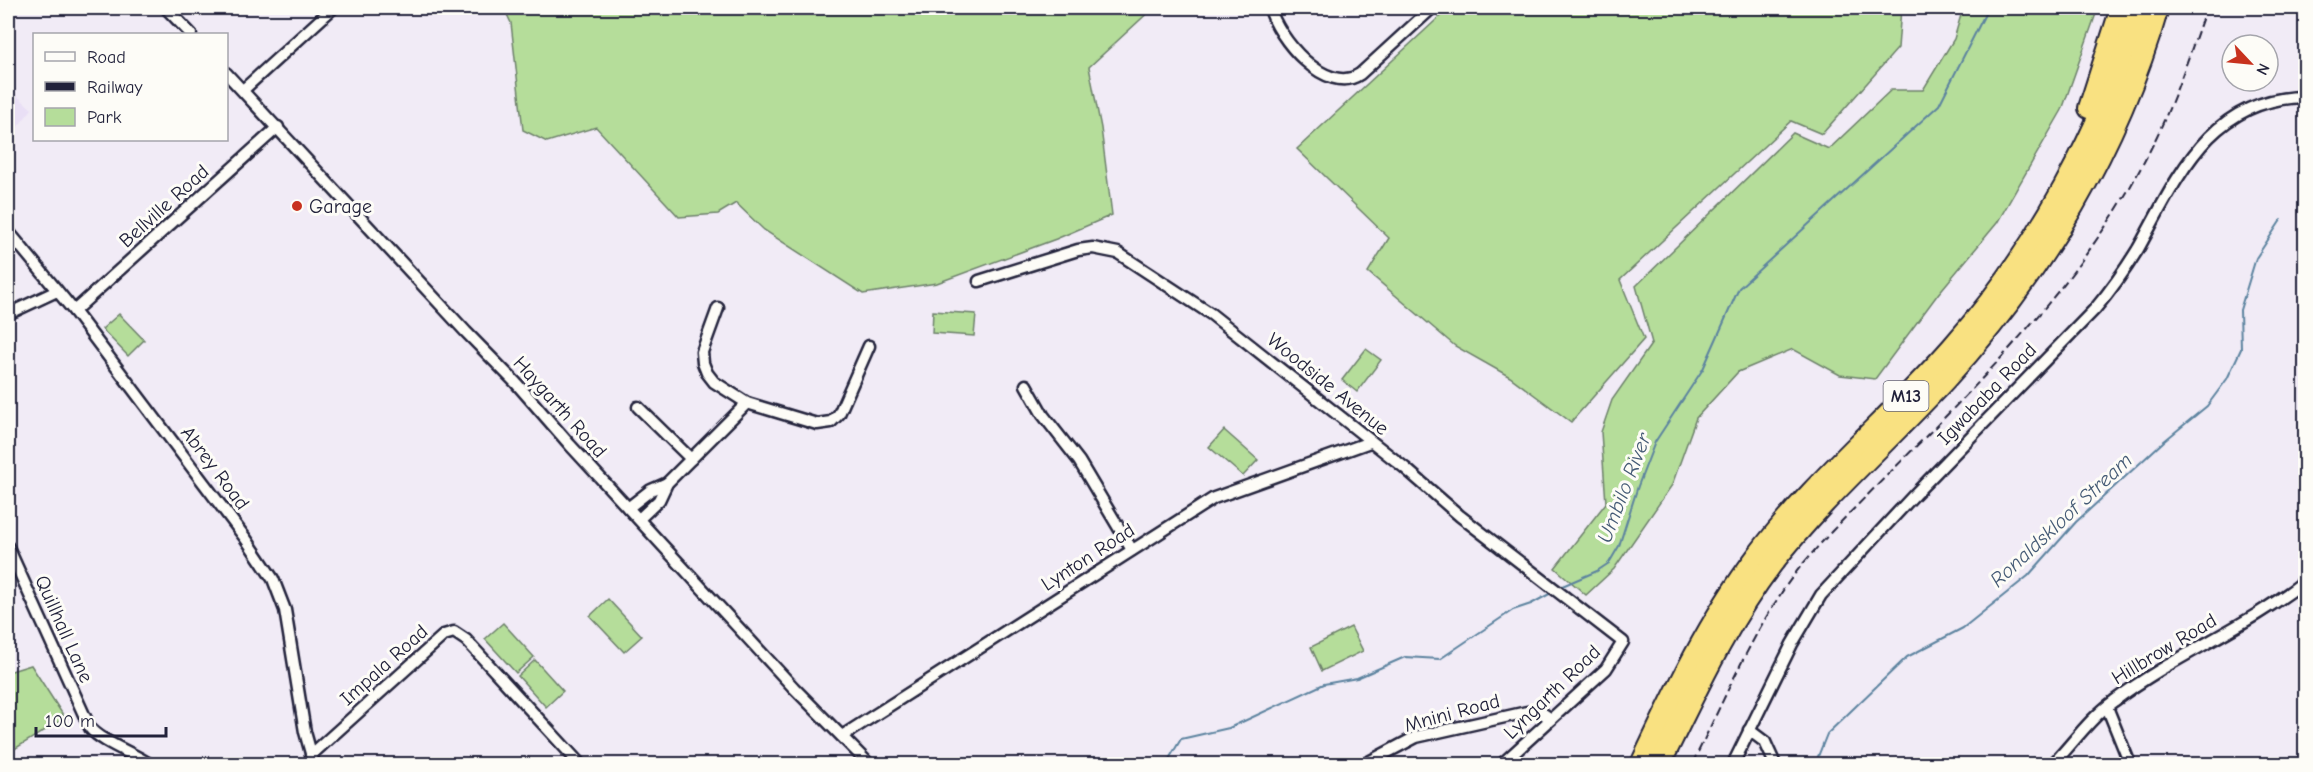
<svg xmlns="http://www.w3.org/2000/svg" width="2313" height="772" font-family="'Comic Neue',sans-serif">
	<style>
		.built { fill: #e9dff5 }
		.green { fill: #b5dd9a; stroke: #6c806a; stroke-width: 1.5 }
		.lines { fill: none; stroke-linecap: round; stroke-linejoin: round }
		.stream { stroke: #5c839f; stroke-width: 2 }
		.street-casing { stroke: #22223b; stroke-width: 15 }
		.highway-casing { stroke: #22223b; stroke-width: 24 }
		.street { stroke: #fdfcf7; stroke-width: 10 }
		.highway { stroke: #f9e181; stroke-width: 20 }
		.rail { stroke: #22223b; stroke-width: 2; stroke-dasharray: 9 4.5; stroke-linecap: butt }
		.poi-dot { fill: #c8321e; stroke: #fdfcf7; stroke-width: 2 }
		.labels { text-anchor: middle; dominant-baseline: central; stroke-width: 6; stroke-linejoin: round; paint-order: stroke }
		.shield { fill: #fdfcf7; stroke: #646373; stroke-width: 1.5 }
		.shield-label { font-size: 18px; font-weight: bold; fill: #22223b }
		.street-label { font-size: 20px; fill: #22223b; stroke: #fdfcf7 }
		.poi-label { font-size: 20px; fill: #22223b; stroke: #fdfcf7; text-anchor: start }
		.water-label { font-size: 21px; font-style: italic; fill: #445a75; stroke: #fdfcf7 }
	</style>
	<rect width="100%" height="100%" fill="#f1ebf6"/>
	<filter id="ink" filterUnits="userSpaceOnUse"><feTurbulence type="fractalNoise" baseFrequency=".0167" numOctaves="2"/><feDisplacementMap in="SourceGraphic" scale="12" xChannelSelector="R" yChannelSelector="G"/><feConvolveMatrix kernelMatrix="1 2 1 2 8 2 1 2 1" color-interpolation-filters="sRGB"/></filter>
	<g filter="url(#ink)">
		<polygon class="built" points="8,88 32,109 8,139"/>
		<g class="green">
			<polygon points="504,8 1153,8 1089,67 1101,128 1112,215 1056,239 937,283 863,294 764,230 736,203 718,214 679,217 596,127 547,142 523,130 511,23"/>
			<polygon points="1449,8 1901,8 1898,48 1822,134 1791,121 1620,280 1644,339 1571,422 1510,377 1455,346 1368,272 1389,238 1297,149"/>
			<polygon points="1963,8 2098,8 2062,110 1997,223 1938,294 1875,379 1840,375 1793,349 1738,372 1696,418 1672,485 1614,569 1586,595 1555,568 1606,503 1601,432 1612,400 1652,343 1636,286 1793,133 1829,149 1891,90 1923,90 1954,39"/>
			<polygon points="933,311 976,314 974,336 932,333"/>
			<polygon points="119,314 144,340 128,356 102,329"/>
			<polygon points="1366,349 1381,360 1357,392 1342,380"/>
			<polygon points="1224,430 1258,460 1243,476 1209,447"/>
			<polygon points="608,599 642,636 624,652 590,616"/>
			<polygon points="503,623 534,657 516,673 485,639"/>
			<polygon points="1351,627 1363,651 1322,671 1311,647"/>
			<polygon points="535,660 563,691 546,707 518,676"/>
			<polygon points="31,665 65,718 8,753 8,672"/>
		</g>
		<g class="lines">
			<g class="stream">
				<polyline points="1560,587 1597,571 1609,563 1619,546 1638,486 1655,442 1703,369 1739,288 1939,105 1988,8"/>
				<polyline points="1166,764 1181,739 1229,728 1324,684 1357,678 1405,657 1440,659 1513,610 1531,604 1553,592"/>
				<polyline points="1815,764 1827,734 1907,657 1963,628 2028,576 2076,522 2163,442 2207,406 2227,379 2241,349 2240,310 2256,258 2281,220"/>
			</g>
			<g class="street-casing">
				<g id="street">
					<polyline points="166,8 191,34"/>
					<path d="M1270,8C1277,37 1326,97 1360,74L1432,8"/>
					<polyline points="226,73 466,332 516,383 570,445 794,688 869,764"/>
					<polyline points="243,90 333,8"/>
					<polyline points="8,231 74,311 246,539 273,579 285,610 305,732 314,764"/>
					<polyline points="979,281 1078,250 1093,248 1118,253 1211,314 1405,468 1460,516 1623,642 1606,669 1502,764"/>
					<polyline points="718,308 702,352 703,363 707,373 714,382 747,403 817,424 831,422 839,414 869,346"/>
					<polyline points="74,311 278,127"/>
					<polyline points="8,314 57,291"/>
					<polyline points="1026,385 1043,415 1079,461 1132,550"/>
					<polyline points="638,407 691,459"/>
					<polyline points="628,508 651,490 667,483"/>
					<polyline points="639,519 659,500 667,483 747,403"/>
					<path d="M8,547L90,728C101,742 133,753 149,764"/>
					<polyline points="2107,707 2130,764"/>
					<polyline points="1749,730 1765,742 1775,764"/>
					<polyline points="842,736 1214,498 1370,442"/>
					<polyline points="311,755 444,635 454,632 466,640 580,764"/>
					<polyline points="1365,764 1416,737 1527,712 1542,713 1551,719"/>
					<path d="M1733,764L1792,644L1821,595L1915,494L2095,309C2111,290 2125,270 2138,249C2178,177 2210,97 2306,97"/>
					<path d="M2053,764C2073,743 2090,718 2114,701C2174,655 2246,628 2306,580"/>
				</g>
			</g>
			<g class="highway-casing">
				<g id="highway">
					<polyline points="2089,108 2121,8"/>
					<path d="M1641,764C1675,692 1709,620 1757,556C1814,480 1889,419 1952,347C2038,250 2101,131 2140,8"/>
					<path d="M1660,764C1694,696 1725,626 1772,564C1824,497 1888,442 1945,380C2043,273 2118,147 2158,8"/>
				</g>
			</g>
			<use href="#street" class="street"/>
			<use href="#highway" class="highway"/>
			<path class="rail" d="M1692,764C1721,707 1746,646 1782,592C1796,570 1814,551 1832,531C1945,415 2069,305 2145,160C2171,111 2188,59 2206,8"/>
		</g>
	</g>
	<circle class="poi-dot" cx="297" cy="206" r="6"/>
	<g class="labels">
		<rect class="shield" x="1883.5" y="381" width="45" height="30" rx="4.5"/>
		<g class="shield-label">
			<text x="1906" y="396">M13</text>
		</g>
		<g class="street-label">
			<text transform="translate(164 206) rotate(-42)">Bellville Road</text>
			<text transform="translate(1328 384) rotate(39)">Woodside Avenue</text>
			<text transform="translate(1987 394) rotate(-46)">Igwababa Road</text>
			<text transform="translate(560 407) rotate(48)">Haygarth Road</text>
			<text transform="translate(215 468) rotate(53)">Abrey Road</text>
			<text transform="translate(1088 557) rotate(-33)">Lynton Road</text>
			<text transform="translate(64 629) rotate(66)">Quillhall Lane</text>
			<text transform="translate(2164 649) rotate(-31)">Hillbrow Road</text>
			<text transform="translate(384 665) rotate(-42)">Impala Road</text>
			<text transform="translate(1552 692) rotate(-44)">Lyngarth Road</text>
			<text transform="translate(1452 713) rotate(-15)">Mnini Road</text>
		</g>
		<g class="poi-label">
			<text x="309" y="206">Garage</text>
		</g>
		<g class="water-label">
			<text transform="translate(1624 488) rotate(-69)">Umbilo River</text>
			<text transform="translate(2061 520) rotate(-43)">Ronaldskloof Stream</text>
		</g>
	</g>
	<rect width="2313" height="772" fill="none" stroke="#fdfcf7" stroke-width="30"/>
	<rect x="15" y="15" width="2283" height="742" fill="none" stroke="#22223b" stroke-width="2" filter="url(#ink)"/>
	<rect x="33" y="33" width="195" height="108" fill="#fdfcf7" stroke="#a5a5ac" stroke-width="1.5"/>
	<rect x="45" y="52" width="30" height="9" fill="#fdfcf7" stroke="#a5a5ac" stroke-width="1.5"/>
	<text x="87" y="63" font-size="18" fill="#22223b">Road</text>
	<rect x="45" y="82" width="30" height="9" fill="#22223b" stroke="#a5a5ac" stroke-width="1.5"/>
	<text x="87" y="93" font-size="18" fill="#22223b">Railway</text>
	<rect x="45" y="108" width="30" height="18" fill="#b5dd9a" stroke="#a5a5ac" stroke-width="1.5"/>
	<text x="87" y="123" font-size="18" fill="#22223b">Park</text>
	<g transform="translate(2250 63) rotate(116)"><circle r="28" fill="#fdfcf7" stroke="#a5a5ac" stroke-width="1.5"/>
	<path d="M0-4.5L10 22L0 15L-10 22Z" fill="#c8321e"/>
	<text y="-9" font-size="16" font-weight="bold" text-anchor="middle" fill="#22223b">N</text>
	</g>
	<path d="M36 727v9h130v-9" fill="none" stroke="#22223b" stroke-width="3"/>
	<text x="45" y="727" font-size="18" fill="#22223b" stroke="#fdfcf7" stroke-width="4.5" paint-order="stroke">100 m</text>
</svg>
